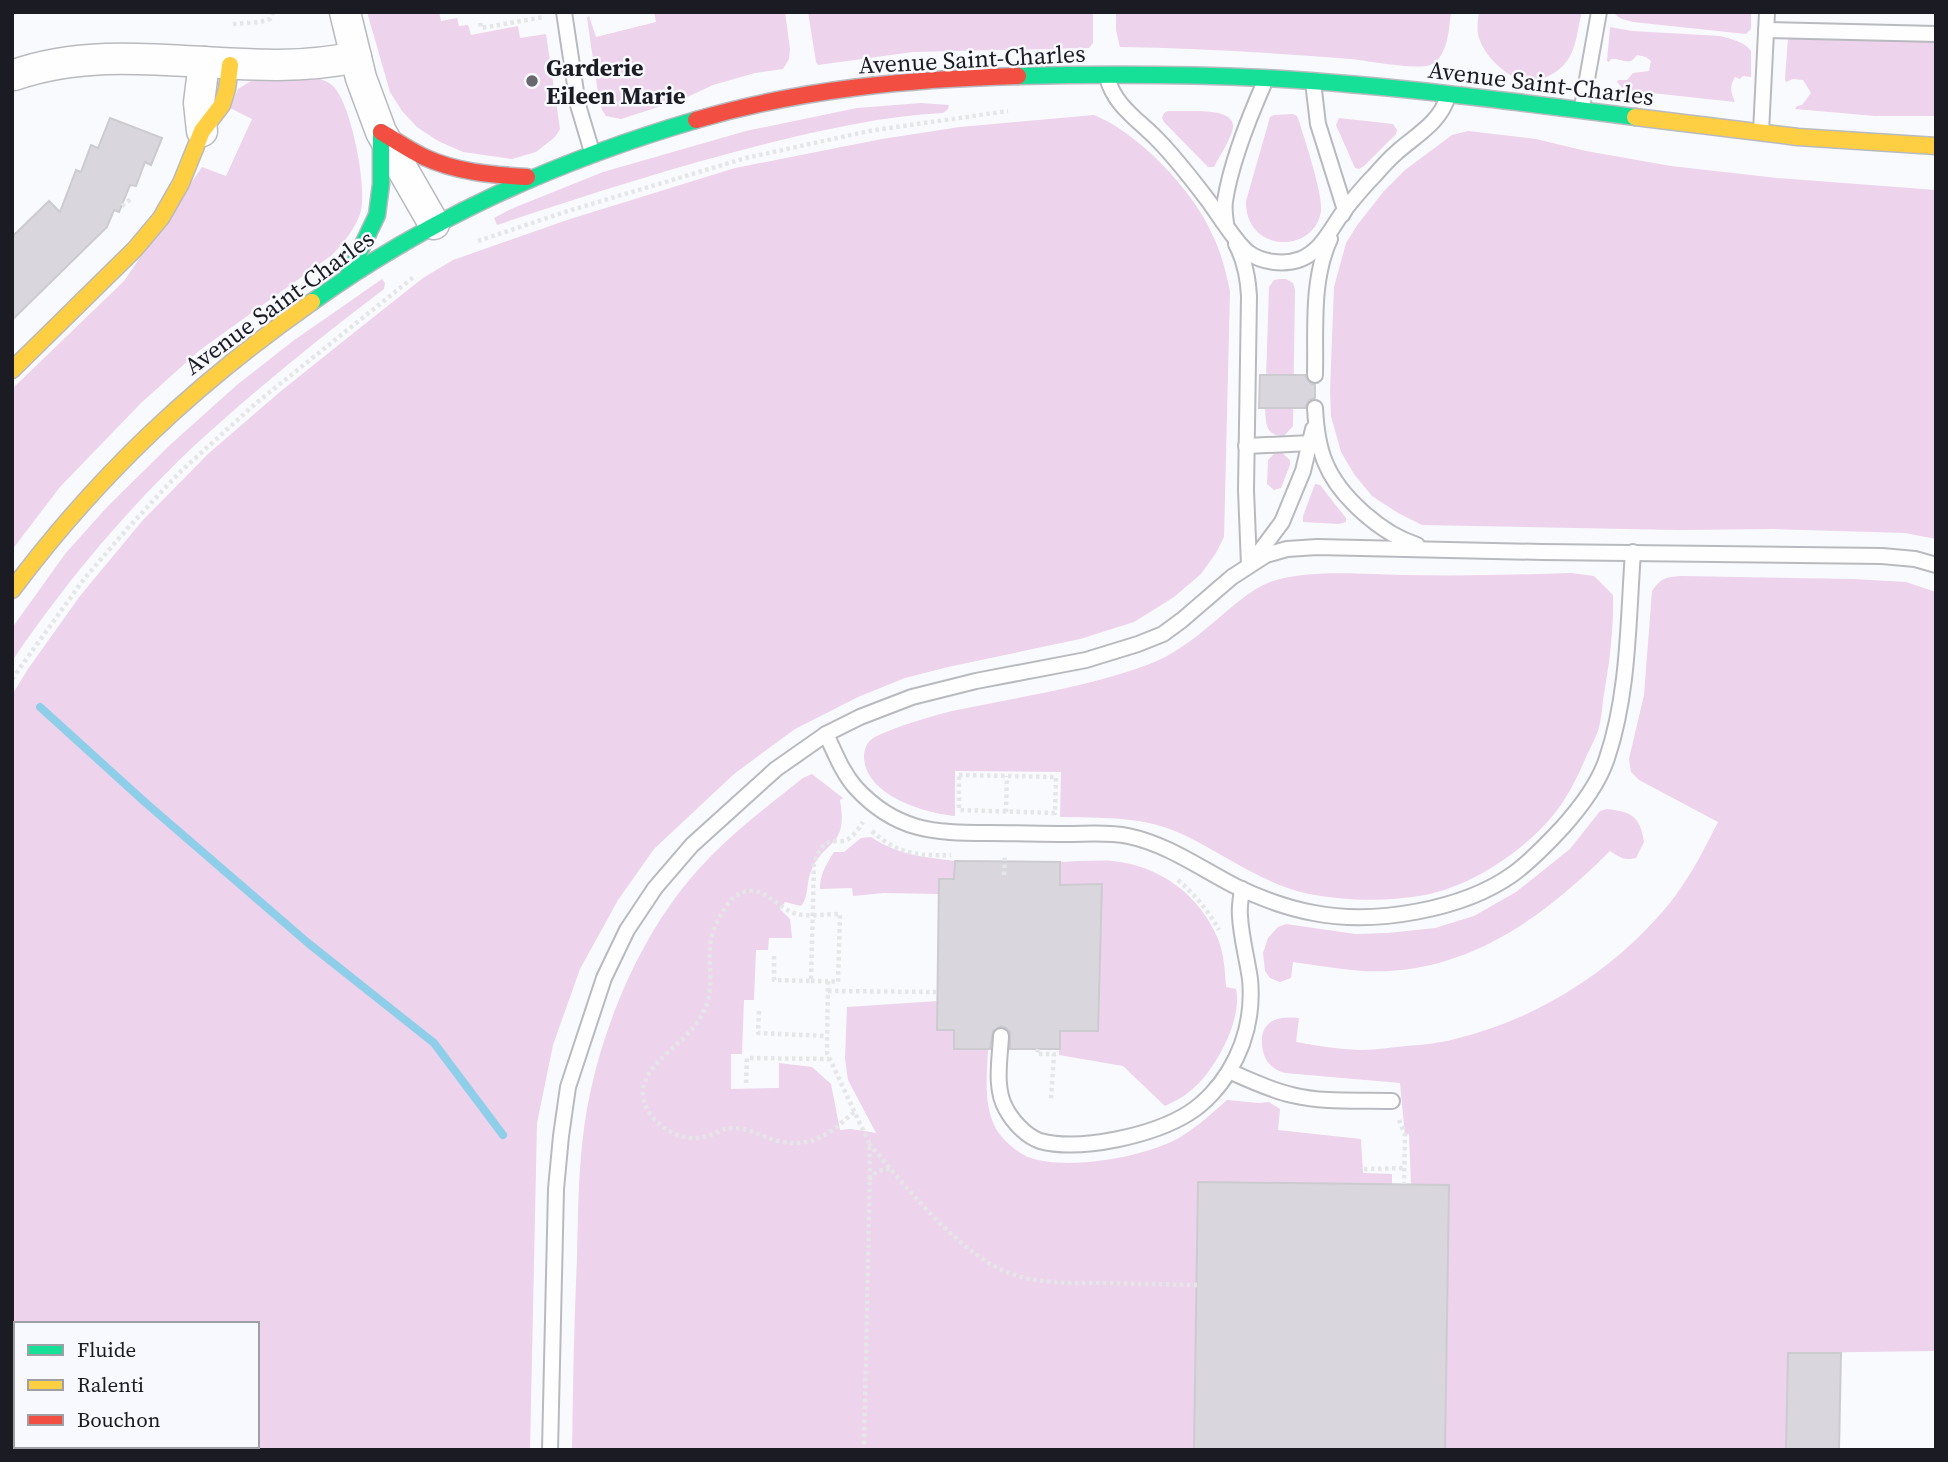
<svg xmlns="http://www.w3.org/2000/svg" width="1948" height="1462" font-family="'Source Serif 4',serif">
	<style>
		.green { fill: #edd3ec; fill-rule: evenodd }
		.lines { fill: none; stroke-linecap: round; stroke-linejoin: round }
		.stream { stroke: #8ecee9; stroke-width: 8 }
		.building { fill: #d9d7dd; stroke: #cccbd0; stroke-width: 2 }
		.lane-casing { stroke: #b9babf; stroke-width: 18 }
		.street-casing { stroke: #b9babf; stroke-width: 33 }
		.fast-casing { stroke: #b9babf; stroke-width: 19 }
		.slow-casing { stroke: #b9babf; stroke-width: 19 }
		.jam-casing { stroke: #b9babf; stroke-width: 19 }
		.path { stroke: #e5e6e7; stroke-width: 4.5; stroke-dasharray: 3.5 3.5; stroke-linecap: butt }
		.lane { stroke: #fefeff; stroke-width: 14 }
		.street { stroke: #fefeff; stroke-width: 30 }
		.fast { stroke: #16e098; stroke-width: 16 }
		.slow { stroke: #ffcf43; stroke-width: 16 }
		.jam { stroke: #f24e42; stroke-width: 16 }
		.poi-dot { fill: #68696f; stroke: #f8f9fe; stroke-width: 2.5 }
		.labels { text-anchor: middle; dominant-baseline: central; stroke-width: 5; stroke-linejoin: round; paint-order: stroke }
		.street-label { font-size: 24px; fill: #1a1b23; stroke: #f8f9fe }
		.poi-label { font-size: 24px; font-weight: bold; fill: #1a1b23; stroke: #f8f9fe; text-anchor: start }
	</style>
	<rect width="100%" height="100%" fill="#f9fafd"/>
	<g class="green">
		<polygon points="367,12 439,12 441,21 457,18 459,26 468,25 471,35 518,26 520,38 546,34 560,129 555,137 536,152 512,159 463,152 438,141 417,127 402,111 390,92"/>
		<polygon points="654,12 785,12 790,49 789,59 783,69 755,73 713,85 683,99 621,119 606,116 602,110 599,100 587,18 589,16 596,37 656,22"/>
		<polygon points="808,12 1093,12 1093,43 1089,48 913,52 818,65 816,62"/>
		<path d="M1116,12H1451C1449,28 1448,58 1430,65C1416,70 1368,61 1351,59C1274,53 1197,48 1120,47L1116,30Z"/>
		<path d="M1479,12H1582C1578,26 1577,42 1571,54C1562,74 1536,86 1516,78C1500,71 1481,51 1478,34C1477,27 1478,19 1479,12Z"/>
		<path d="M1614,12H1751V29L1746,34L1633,22C1626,20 1617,19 1614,12Z"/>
		<path d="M1610,27L1632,31L1720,36C1731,39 1745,42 1751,51V77L1743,76L1740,79L1735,77C1729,87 1731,92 1735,102L1624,90L1617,82L1618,80H1627L1633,73L1649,71L1651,61L1646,57L1637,55C1635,57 1634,59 1631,61C1626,63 1617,58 1611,59L1609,62L1607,61Z"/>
		<polygon points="1788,38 1936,41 1936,116 1875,116 1795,109 1797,106 1802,105 1811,93 1803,80 1793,79 1786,82 1785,79"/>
		<path d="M314,77C320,79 328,81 333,86C351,103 367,186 361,210C358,225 343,244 332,255L200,350L141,403L60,487L12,550V389L124,281L202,167L226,176L252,119L230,108L238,89L251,81Z"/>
		<path d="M921,103L949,105L948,109L943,113C884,116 826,129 769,143C677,166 587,195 497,225L494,218L511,209L603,172L746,131L857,108Z"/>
		<path d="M1168,111C1183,112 1234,106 1233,126C1233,136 1219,157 1214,167H1208L1164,122L1162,118L1164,113Z"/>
		<path d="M1293,114L1297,116L1299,121C1305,141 1323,194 1321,211C1315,254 1245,254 1246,201L1270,117L1274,115Z"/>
		<path d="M1094,115C1140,134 1195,192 1214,238C1222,255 1226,273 1230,291L1224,537L1216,553L1201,574L1174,597L1134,622L1080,639L948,667L905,678L858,697L795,729L734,774L654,849L618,900L580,969L553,1045L537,1123L530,1450H12V695L28,669L80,596L143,520L209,453L281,391L356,331L423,278L453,260L567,220L735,168L882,139L960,127ZM16,1324H257V1446H16Z"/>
		<polygon points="1339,118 1393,124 1397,130 1396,134 1364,166 1359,169 1355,168 1336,125"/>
		<polygon points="1468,131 1536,139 1586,151 1671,166 1777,178 1936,190 1936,539 1905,533 1773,529 1679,530 1422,525 1398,513 1372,496 1354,474 1341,452 1331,416 1330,390 1334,287 1346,243 1358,224 1384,191 1405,170 1452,135"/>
		<path d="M382,279L385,283L384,289C319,338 255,390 195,445C126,510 65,583 12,661V628L65,554L107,507L171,444L238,384L293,341Z"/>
		<path d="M1280,279H1286L1293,283L1295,290L1293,426L1284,436C1265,436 1266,423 1265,408L1269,287L1274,280Z"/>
		<polygon points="1281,452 1290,460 1290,465 1281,488 1274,490 1267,484 1268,460 1275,453"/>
		<polygon points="1315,484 1320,485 1346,518 1346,522 1339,524 1303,522 1303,516"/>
		<path d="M1571,573L1594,576L1613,595C1614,630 1609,666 1603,700C1602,710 1601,721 1598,731C1595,739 1590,748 1587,755C1577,778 1566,801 1550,819C1519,854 1471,886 1425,895C1388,902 1346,901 1309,894C1260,884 1220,850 1175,831C1140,816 1097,818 1060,817L1061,772L955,771V816C924,813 865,795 864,757C864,751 866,743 872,739C875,736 882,734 886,732C908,723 929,717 952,711C1017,697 1085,688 1147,665C1172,656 1194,639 1214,622C1234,606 1254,585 1280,579C1315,570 1365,574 1402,575C1458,576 1515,575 1571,573Z"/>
		<path d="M1681,576L1853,579L1906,582L1936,592V1351L1788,1353L1786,1450H1445L1411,1185L1409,1134L1405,1135L1400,1083L1285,1073C1270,1068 1264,1061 1262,1045C1260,1020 1278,1016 1299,1018L1296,1042C1317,1046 1338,1049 1360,1050C1372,1050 1385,1048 1397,1047C1416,1045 1437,1044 1455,1039C1538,1019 1615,970 1669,904C1689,879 1704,850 1718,822L1639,780L1631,772L1629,759L1644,695L1652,591C1661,578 1666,577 1681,576Z"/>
		<path d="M812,774L843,798L840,800C849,850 822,839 810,874C806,886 809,896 801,906L785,902L780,909L790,919L792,938H769L768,950H756L754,1000H744L742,1054H731V1089L779,1088V1063L812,1067L831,1084L840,1130L851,1129L876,1133L848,1080L845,1059L847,1007L938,1001L937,1030H954L988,1049C987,1075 983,1105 996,1129C1003,1140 1016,1152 1028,1157C1065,1171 1136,1158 1171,1142C1192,1132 1210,1115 1227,1100L1259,1103L1269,1102L1280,1109L1278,1130L1361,1139L1363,1173L1392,1174V1184L1198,1182L1194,1450H572C573,1386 574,1323 577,1259C578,1218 578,1177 583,1137C592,1054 630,955 682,889C716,845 760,812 803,778Z"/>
		<path d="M1607,809C1632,812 1640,816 1644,842L1636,858C1624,861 1619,857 1610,851C1542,919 1464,976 1362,971C1339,969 1316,965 1293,962L1291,978L1280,982L1270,978L1265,971L1263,953L1268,938L1278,927L1286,924L1355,934L1388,933L1435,928L1474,916L1516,892L1570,849L1600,811Z"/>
		<path d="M871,837C898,855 923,857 955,861L954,879H939V894L884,893L853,896L852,888L820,889C820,874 826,865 834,852H844L861,838Z"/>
		<path d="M1080,861C1091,861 1103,860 1113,861C1160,866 1200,895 1218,939C1224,954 1225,971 1226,987L1236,989C1243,1020 1214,1073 1189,1092C1182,1098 1173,1102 1165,1106L1123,1066L1059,1055L1060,1031H1098L1102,884L1060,885V862Z"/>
	</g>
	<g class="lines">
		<polyline class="stream" points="40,707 147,804 308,943 434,1043 503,1135"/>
	</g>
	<g class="building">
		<polygon points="110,118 162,138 151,165 145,162 136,186 130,185 119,212 114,210 107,227 12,320 12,237 49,201 60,212 76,170 81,172 91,145 98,148"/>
		<polygon points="1260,375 1305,375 1310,383 1315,385 1315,398 1309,400 1305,408 1259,408"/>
		<polygon points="955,861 1060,862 1060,885 1102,884 1098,1031 1060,1031 1060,1049 1010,1049 1010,1032 1006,1028 1001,1026 993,1031 990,1049 954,1049 954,1030 937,1030 939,879 954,879"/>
		<polygon points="1198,1182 1449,1185 1445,1450 1194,1450"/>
		<polygon points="1788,1353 1841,1353 1839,1450 1786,1450"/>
	</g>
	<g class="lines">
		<g class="lane-casing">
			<g id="lane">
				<polyline points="564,12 578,105 592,152"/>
				<polyline points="1766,30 1936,34"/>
				<path d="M1107,77C1114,105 1137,119 1156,138C1175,157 1191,178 1207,199C1217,212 1237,245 1249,253C1263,263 1285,265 1301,259C1323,250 1332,226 1346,208C1355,197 1364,186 1374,176C1381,168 1388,160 1396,153C1416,135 1440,123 1448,96"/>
				<polyline points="1313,82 1318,124 1345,210 1342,215"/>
				<polyline points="1582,107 1599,12"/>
				<polyline points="1761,132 1767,12"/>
				<path d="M1226,223C1225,216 1224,208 1225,201C1231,162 1250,115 1266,79"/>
				<path d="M1236,244C1245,261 1248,277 1249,296L1246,490L1249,565"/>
				<path d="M1315,375C1316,330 1311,280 1330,239"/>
				<path d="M1315,408C1316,427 1318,445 1325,462C1339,497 1382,534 1417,545"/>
				<polyline points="1246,446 1311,443"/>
				<polyline points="1255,558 1282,522 1303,471 1313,429"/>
				<path d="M826,734C835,753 842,772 856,788C896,831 933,833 988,833C1015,833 1041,834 1067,834C1087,834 1109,832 1128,836C1167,844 1200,868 1235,886C1260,898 1286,908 1314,913C1374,925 1463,910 1513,874C1531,861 1547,844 1562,828C1580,808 1599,783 1607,758C1629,693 1628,620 1633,552"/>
				<path d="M1001,1036C1000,1059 994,1088 1006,1109C1013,1122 1026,1136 1040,1141C1081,1152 1154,1135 1189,1113C1205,1103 1220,1086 1229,1071C1246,1043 1253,1011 1250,979C1247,958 1241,937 1240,916C1239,907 1241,898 1242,889"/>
				<path d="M1229,1071C1249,1080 1270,1090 1292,1095C1324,1103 1359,1100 1392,1101"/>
				<polyline points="550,1450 556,1189 561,1136 568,1087 604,978 627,930 655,888 692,845 776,769 826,734 860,717 912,697 976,681 1086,660 1138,644 1163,634 1182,620 1232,577 1266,555 1287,549 1317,547 1542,552 1882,556 1915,559 1936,565"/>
			</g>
		</g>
		<g class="street-casing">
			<g id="street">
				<polyline points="345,12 361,78 381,132 434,224"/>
				<path d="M14,75C125,36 243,82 356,57"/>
				<polyline points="202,131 199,103 204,62"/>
			</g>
		</g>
		<g class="fast-casing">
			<g id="fast">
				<path d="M1018,76C1100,74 1182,74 1264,78C1388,85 1511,101 1635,117"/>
				<polyline points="348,276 377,215 381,184 381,132"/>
				<path d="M312,302C431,217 557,161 696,120"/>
			</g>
		</g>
		<g class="slow-casing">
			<g id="slow">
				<polyline points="1635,117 1798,137 1936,146"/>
				<polyline points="12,370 135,249 161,218 181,183 202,131 222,105 227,89 230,65"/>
				<path d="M12,590C99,474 194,385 312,302"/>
			</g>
		</g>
		<g class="jam-casing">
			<g id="jam">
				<path d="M696,120C801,89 910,79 1018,76"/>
				<path d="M381,132C395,140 409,150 424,157C456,172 492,175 527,177"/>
			</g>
		</g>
		<g class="path">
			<polyline points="480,23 481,28 544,17"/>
			<polyline points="233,24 260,22 270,19 273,12"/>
			<polyline points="122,206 132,198"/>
			<polyline points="478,241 565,212 746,158 869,131 1008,111"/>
			<polyline points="12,679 84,579 127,529 179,473 255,404 415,276"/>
			<polygon points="959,775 1056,777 1055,813 959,810"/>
			<polyline points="1006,812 1007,776"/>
			<path d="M872,831C897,854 918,856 951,855"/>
			<polyline points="1004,875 1005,855"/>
			<path d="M1178,880C1195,895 1208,910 1219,930"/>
			<path d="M774,956V980L811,981L814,864C818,852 822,841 836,841C838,841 840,842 842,841C852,840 858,829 863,822"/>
			<polyline points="811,981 828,981"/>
			<polyline points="828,991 938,992"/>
			<polyline points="759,1011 758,1033 826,1036"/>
			<polyline points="1038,1049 1037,1054 1054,1054 1051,1099"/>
			<polyline points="746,1083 747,1058 829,1059"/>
			<path d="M854,1112C830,1133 812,1149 778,1141C766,1138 755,1132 743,1129C724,1126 725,1130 708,1136C687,1143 664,1132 651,1115C620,1072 686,1048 701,1016C704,1010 708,1003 709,996C712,980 709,964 710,948C710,936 716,924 722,913C725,908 730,900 735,896C762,879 776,909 797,914C808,917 828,914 840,914L838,982L828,981L827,1053L869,1143L870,1169L864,1450"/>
			<polyline points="1399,1120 1405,1135 1404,1184"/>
			<path d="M869,1144C906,1186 961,1258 1015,1275C1043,1284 1072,1283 1100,1283C1132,1284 1164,1284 1197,1285"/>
			<polyline points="1364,1169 1404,1168"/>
			<path d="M869,1180C875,1172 880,1169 890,1169"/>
		</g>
		<use href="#lane" class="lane"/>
		<use href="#street" class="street"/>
		<use href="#fast" class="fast"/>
		<use href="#slow" class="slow"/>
		<use href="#jam" class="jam"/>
	</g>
	<circle class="poi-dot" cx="532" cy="81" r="7"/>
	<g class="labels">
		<g class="street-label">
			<text transform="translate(972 59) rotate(-3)">Avenue Saint-Charles</text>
			<text transform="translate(1541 83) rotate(7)">Avenue Saint-Charles</text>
			<text transform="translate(279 302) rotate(-36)">Avenue Saint-Charles</text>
		</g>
		<g class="poi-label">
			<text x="546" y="67">Garderie<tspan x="546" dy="28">Eileen Marie</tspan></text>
		</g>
	</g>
	<rect width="1948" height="1462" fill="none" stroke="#1a1b23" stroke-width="28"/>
	<rect x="14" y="1322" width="245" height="126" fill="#f8f9fe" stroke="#9fa0a6" stroke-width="2"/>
	<rect x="28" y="1345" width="35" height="10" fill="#16e098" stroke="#9fa0a6" stroke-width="2"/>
	<text x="77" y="1357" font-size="21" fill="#1a1b23">Fluide</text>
	<rect x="28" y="1380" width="35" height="10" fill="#ffcf43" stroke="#9fa0a6" stroke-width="2"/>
	<text x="77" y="1392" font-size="21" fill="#1a1b23">Ralenti</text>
	<rect x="28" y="1415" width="35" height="10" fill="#f24e42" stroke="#9fa0a6" stroke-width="2"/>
	<text x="77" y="1427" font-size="21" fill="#1a1b23">Bouchon</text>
</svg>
